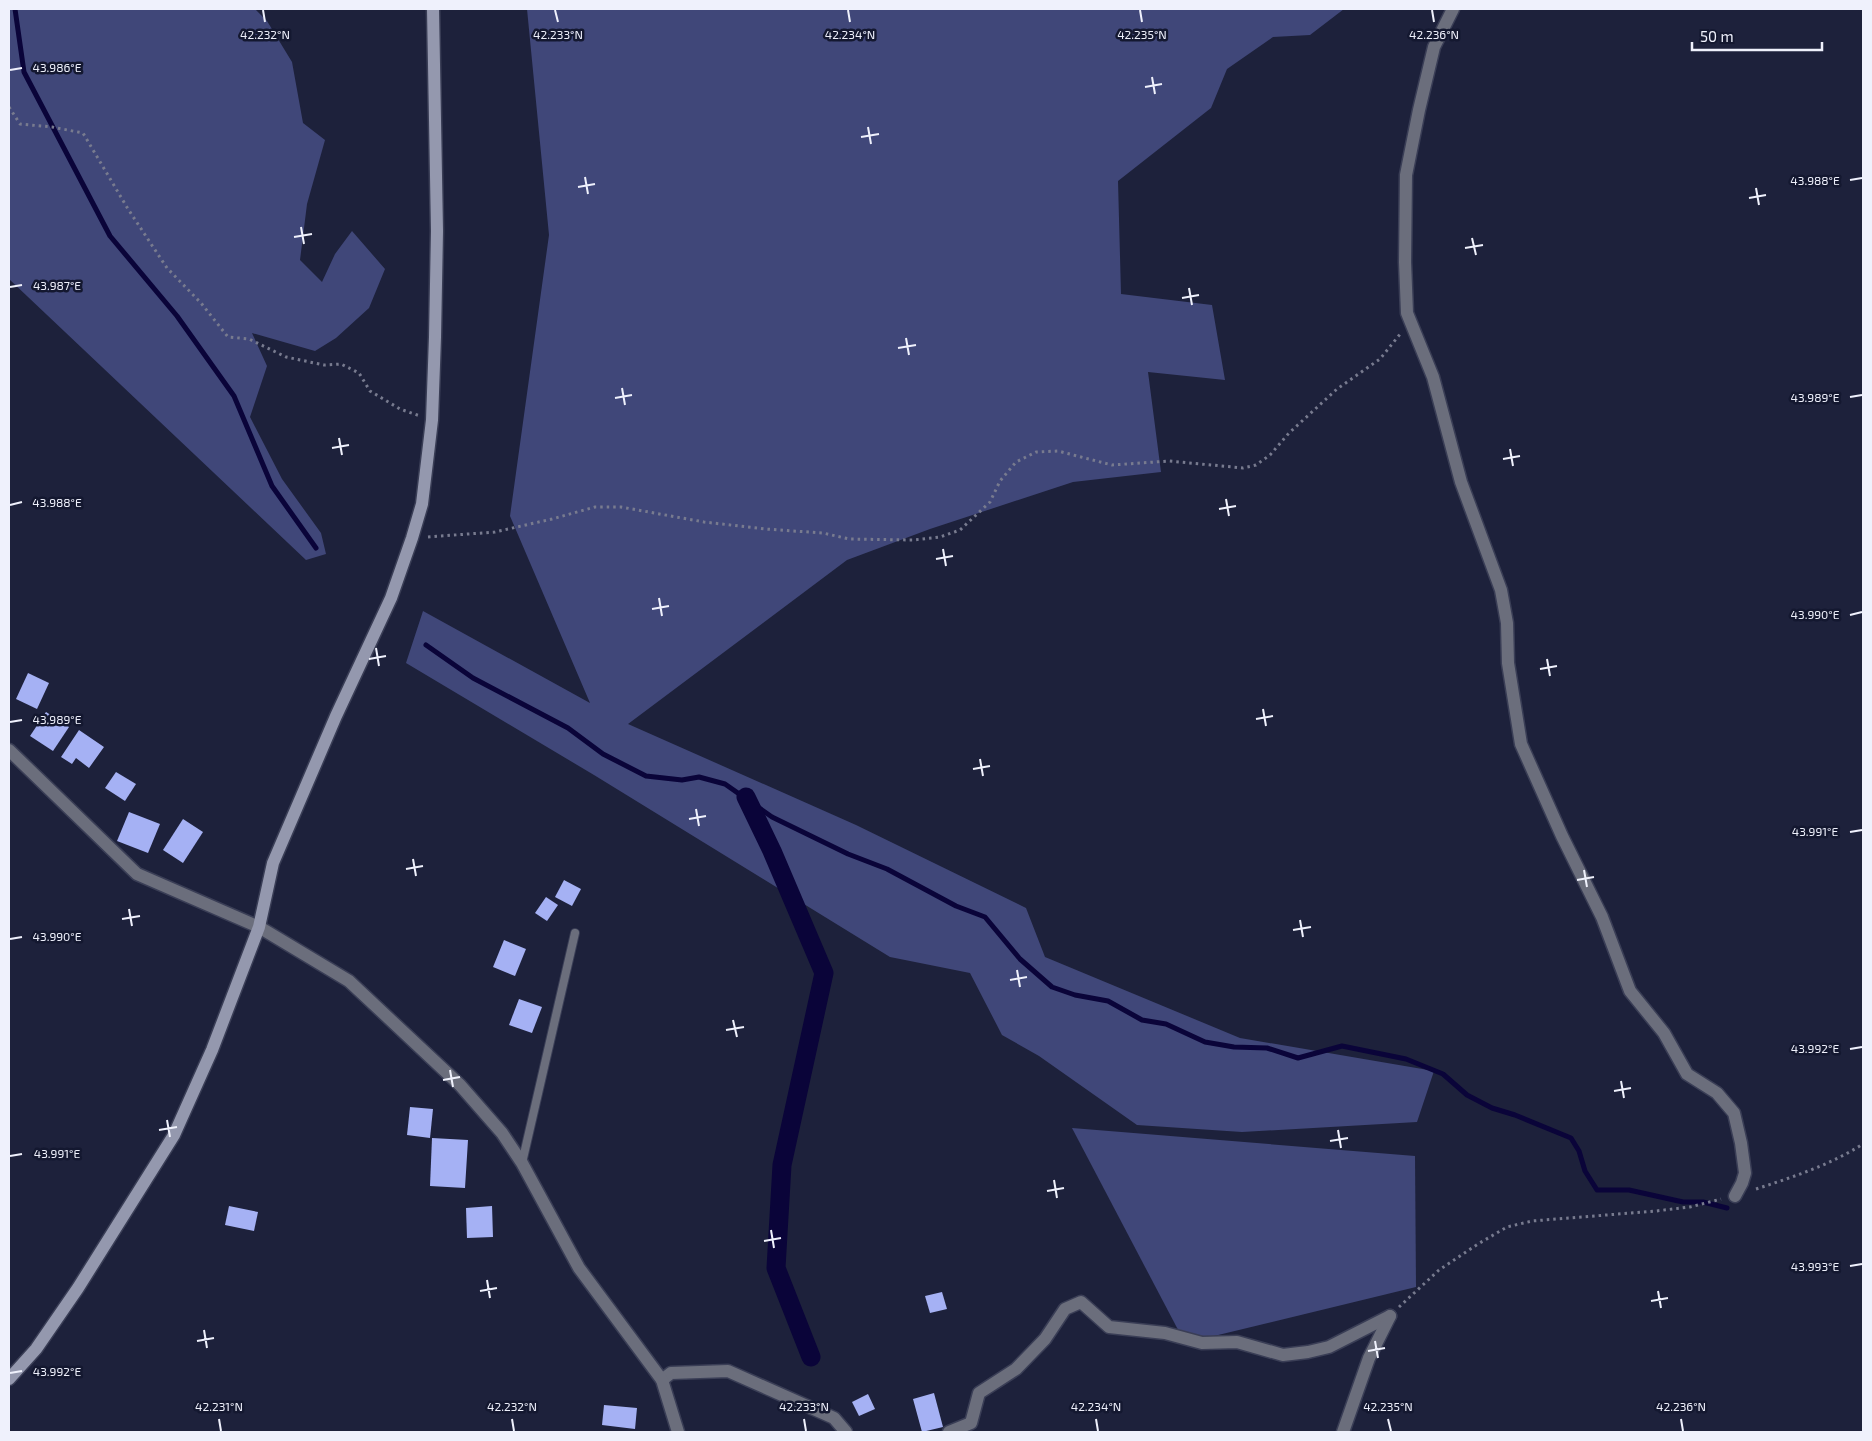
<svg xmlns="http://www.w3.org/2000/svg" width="1872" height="1441" font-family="'Exo 2',sans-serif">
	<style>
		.green { fill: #404779 }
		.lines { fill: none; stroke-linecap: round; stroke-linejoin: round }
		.stream { stroke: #0a0439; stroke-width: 5 }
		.canal { stroke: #0a0439; stroke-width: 19 }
		.building { fill: #a5b1f4 }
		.service-casing { stroke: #3a3e56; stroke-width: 10 }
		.minor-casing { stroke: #3a3e56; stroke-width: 15 }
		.tertiary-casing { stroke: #3a3e56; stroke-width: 15 }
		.secondary-casing { stroke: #3a3e56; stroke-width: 15 }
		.path { stroke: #787b8f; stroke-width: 3; stroke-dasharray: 2.5 4; stroke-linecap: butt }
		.service { stroke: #6b6e7c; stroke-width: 8 }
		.minor { stroke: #6b6e7c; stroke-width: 12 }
		.tertiary { stroke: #6b6e7c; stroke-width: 12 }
		.secondary { stroke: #9498ae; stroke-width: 12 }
		.ticks { fill: none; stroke: #eff1fc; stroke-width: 2 }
		.ticks-label { font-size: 12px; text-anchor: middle; fill: #eff1fc; stroke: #141830; stroke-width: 5; stroke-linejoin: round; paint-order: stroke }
	</style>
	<rect width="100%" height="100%" fill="#1d213b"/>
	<g class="green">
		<polygon points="9,9 255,9 267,21 292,62 303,123 325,140 307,204 300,260 322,282 335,254 352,231 385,269 369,308 336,338 315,351 252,333 267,366 250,417 282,479 321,533 326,554 306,560 9,279"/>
		<polygon points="527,9 1344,9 1310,35 1273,37 1227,69 1211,108 1118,181 1121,294 1212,305 1225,380 1148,372 1161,472 1073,482 930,529 847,560 628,724 856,825 1026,908 1045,957 1240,1038 1434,1071 1417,1122 1242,1132 1137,1125 1039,1056 1002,1035 970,973 890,957 594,775 406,663 423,611 590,703 510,516 549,235"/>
		<polygon points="1072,1128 1415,1156 1416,1287 1185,1343"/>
	</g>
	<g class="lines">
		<g class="stream">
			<polyline points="15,9 24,72 110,236 177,316 234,396 272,486 316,548"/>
			<polyline points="426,645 473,678 568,728 603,754 646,776 682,780 699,777 725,784 772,817 848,854 887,869 956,906 985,917 1020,959 1052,987 1075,995 1108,1001 1142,1020 1166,1024 1205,1042 1234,1047 1267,1048 1298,1058 1342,1046 1406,1059 1443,1074 1467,1095 1492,1108 1515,1115 1571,1138 1579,1151 1585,1171 1597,1190 1629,1190 1683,1202 1703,1202 1727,1208"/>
		</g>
		<polyline class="canal" points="746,797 772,851 824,973 782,1165 776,1268 811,1357"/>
	</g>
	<g class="building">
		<polygon points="28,673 49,683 37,709 16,699"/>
		<polygon points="46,712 69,727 53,751 30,736"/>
		<polygon points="79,730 104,747 89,768 76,758 72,764 61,757"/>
		<polygon points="116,772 136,784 125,801 105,788"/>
		<polygon points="129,812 160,824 148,853 117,841"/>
		<polygon points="183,819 203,832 183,863 163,850"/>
		<polygon points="564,880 581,889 572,906 555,897"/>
		<polygon points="546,897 558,905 547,921 535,913"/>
		<polygon points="504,940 526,949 515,976 493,967"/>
		<polygon points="519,999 542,1007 532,1033 509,1025"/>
		<polygon points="410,1107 433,1109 430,1138 407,1135"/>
		<polygon points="432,1138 468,1140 465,1188 430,1186"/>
		<polygon points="229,1206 258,1212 254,1231 225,1225"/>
		<polygon points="492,1206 493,1237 467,1238 466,1208"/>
		<polygon points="942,1292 947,1309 930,1313 925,1296"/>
		<polygon points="934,1393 943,1427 922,1432 913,1399"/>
		<polygon points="868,1394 875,1409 859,1416 852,1402"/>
		<polygon points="604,1405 637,1408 635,1429 602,1425"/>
	</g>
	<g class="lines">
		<g class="service-casing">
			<polyline id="service" points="522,1163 575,933"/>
		</g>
		<g class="minor-casing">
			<g id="minor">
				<polyline points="1453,9 1434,47 1419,110 1406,175 1405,262 1407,313 1433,377 1461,482 1501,590 1507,623 1508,663 1521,744 1562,836 1602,917 1630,991 1664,1033 1687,1074 1717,1093 1734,1113 1741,1143 1745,1173 1742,1183 1735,1196"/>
				<polyline points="662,1380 671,1373 728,1371 834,1418 846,1432"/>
				<polyline points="949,1432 971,1423 979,1393 1016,1369 1045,1339 1065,1309 1081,1302 1109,1327 1165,1333 1202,1343 1237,1342 1283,1355 1308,1352 1329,1347 1390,1316"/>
				<polyline points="1343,1432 1369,1358 1390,1316"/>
			</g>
		</g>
		<g class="tertiary-casing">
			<polyline id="tertiary" points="9,750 137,874 259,927 349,981 460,1085 502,1133 522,1163 579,1268 662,1380 678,1432"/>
		</g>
		<g class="secondary-casing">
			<polyline id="secondary" points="9,1379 36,1349 78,1288 174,1135 212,1050 259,927 273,863 336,716 391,598 412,538 422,504 432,420 435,337 437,231 433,9"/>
		</g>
		<g class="path">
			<polyline points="9,107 20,124 52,127 83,133 128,209 167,268 201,303 228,337 249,339 286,357 324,365 341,364 359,373 370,391 400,409 420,416"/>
			<polyline points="428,537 495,532 552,519 595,507 621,507 704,522 765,529 823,533 849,539 913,540 940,537 960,530 990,502 1000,481 1016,462 1036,452 1058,451 1112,465 1169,461 1243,468 1256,465 1270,455 1289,433 1337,389 1380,359 1401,333"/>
			<path d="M1756,1189C1793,1177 1830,1165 1863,1144"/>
			<polyline points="1399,1307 1439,1270 1478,1244 1507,1227 1532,1221 1656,1211 1690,1207 1721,1199"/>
		</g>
		<use href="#service" class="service"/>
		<use href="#minor" class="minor"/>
		<use href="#tertiary" class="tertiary"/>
		<use href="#secondary" class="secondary"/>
	</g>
	<path class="ticks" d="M263,10L265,22M555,10L558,22M848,10L850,22M1140,10L1142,22M1432,10L1434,22M10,70L22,68M1152,77L1155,94M1145,87L1162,84M868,127L871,144M861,137L879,134M585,177L588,194M1850,180L1862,178M578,187L595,184M1756,188L1759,205M1749,198L1766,195M301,227L304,244M294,237L312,234M1472,238L1476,255M1465,248L1483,245M10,287L22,285M1189,288L1192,305M1182,298L1199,295M906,338L909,355M898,348L916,345M622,388L625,405M1850,397L1862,395M615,398L632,395M339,438L342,455M332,448L349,445M1510,449L1513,466M1503,459L1520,456M1226,499L1229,516M10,505L22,502M1219,509L1236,506M943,549L946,566M936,559L953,556M659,598L662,616M652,609L669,606M1850,615L1862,612M376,648L379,666M369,659L386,656M1547,659L1550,676M1540,669L1557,666M1263,709L1266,726M1256,719L1273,716M10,722L22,720M980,759L983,776M973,769L990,766M696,809L699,826M689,819L706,816M1850,832L1862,830M413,859L416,876M406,869L423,866M1584,870L1587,887M1577,880L1594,877M129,909L132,926M122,919L140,916M1300,920L1303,937M1293,930L1311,927M10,939L22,937M1017,970L1020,987M1010,980L1027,977M733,1020L737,1037M726,1030L744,1027M1850,1049L1862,1047M450,1070L453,1087M443,1080L460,1077M1621,1081L1624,1098M1614,1091L1631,1088M167,1120L170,1137M159,1130L177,1127M1338,1130L1341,1148M1330,1141L1348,1138M10,1156L22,1154M1054,1180L1057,1198M1047,1191L1064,1188M771,1230L774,1248M764,1241L781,1238M1850,1266L1862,1264M487,1280L490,1298M480,1291L497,1288M1658,1291L1661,1308M1651,1301L1668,1298M204,1330L207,1348M197,1341L214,1338M1375,1341L1378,1358M1368,1351L1385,1348M10,1373L22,1371M219,1419L221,1431M512,1419L514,1431M804,1419L806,1431M1096,1419L1098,1431M1388,1419L1391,1431M1681,1419L1683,1431"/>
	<g class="ticks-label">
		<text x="265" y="39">42.232°N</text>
		<text x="558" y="39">42.233°N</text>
		<text x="850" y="39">42.234°N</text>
		<text x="1142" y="39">42.235°N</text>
		<text x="1434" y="39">42.236°N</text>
		<text x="57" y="72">43.986°E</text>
		<text x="1815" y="185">43.988°E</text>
		<text x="57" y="290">43.987°E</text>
		<text x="1815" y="402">43.989°E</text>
		<text x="57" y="507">43.988°E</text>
		<text x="1815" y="619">43.990°E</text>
		<text x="57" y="724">43.989°E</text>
		<text x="1815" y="836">43.991°E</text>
		<text x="57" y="941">43.990°E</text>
		<text x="1815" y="1053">43.992°E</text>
		<text x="57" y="1158">43.991°E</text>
		<text x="1815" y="1271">43.993°E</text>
		<text x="57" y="1376">43.992°E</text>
		<text x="219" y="1411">42.231°N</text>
		<text x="512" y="1411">42.232°N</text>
		<text x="804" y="1411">42.233°N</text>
		<text x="1096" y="1411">42.234°N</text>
		<text x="1388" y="1411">42.235°N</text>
		<text x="1681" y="1411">42.236°N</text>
	</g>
	<rect width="1872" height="1441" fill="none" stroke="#eff1fc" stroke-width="20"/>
	<path d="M1692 42v8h130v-8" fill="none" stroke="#eff1fc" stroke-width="2.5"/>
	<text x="1700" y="42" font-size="15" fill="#eff1fc" stroke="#141830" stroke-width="4" paint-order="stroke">50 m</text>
</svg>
